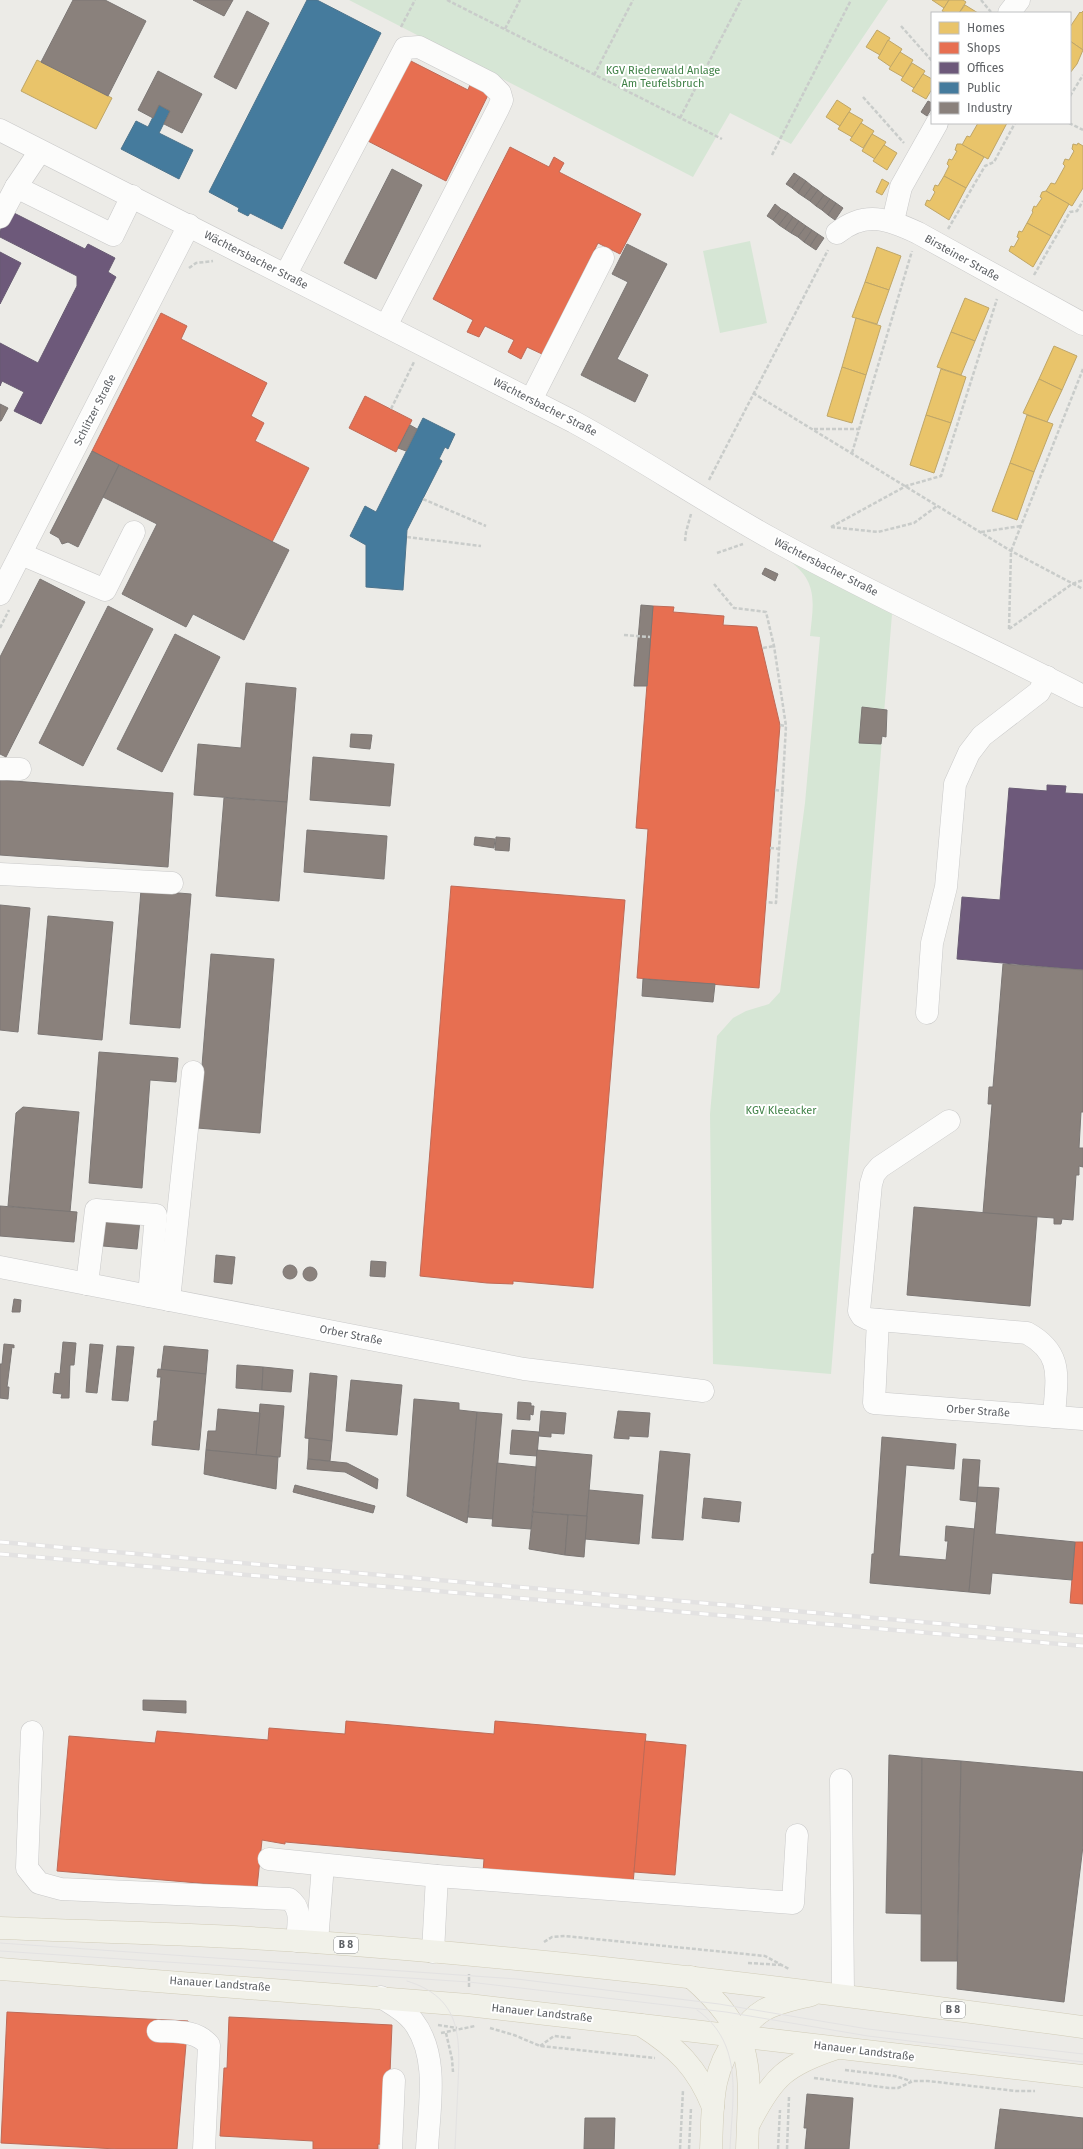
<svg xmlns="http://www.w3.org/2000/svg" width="1083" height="2149" font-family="'Fira Sans',sans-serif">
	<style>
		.green { fill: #d6e6d5 }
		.homes { fill: #e9c46a; stroke: #bfa668 }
		.shops { fill: #e76f51; stroke: #be6a57 }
		.offices { fill: #6d597a; stroke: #685b73 }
		.public { fill: #457b9d; stroke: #4c738c }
		.industry { fill: #8a817c; stroke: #7c7775 }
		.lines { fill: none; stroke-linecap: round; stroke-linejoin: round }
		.minor-casing { stroke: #c9c9c9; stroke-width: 23 }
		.major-casing { stroke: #d1ccb8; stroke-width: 23 }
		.path { stroke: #c9ccca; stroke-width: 2.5; stroke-dasharray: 4 2; stroke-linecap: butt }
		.minor { stroke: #fcfcfb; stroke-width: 22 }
		.major { stroke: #f1f1e9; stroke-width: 22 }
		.tram { stroke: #e3e2e2; stroke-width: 1 }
		.rail-casing { stroke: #e3e2e2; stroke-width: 4.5 }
		.rail { stroke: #fff; stroke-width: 3; stroke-dasharray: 9; stroke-linecap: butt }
		.labels { text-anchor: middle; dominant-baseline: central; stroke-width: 4; stroke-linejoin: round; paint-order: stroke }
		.shield { fill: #fff; stroke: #8e9092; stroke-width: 1 }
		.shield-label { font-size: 10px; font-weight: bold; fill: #5d6064 }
		.park-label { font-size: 11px; fill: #3f8146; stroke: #fff }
		.street-label { font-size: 11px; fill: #5d6064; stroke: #fff }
	</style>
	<rect width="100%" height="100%" fill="#ecebe7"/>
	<g class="green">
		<polygon points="349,0 888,0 791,144 730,113 693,177"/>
		<polygon points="750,241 767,323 720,333 703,251"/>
		<path d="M791,562L892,614L831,1374L713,1364L710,1114L717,1036L733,1018L746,1011L769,1004L780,992L805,803L820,637L810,636C813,606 819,583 791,562Z"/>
	</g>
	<g class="homes">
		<polygon points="932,0 949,0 944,8"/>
		<polygon points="949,0 963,0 966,2 959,13 946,13 942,11"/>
		<polygon points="965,5 978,13 959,13"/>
		<polygon points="1083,11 1083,50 1070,41 1070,27 1080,12 1081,13"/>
		<polygon points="877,30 890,38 880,55 866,47"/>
		<polygon points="888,40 902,49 891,67 878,58"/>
		<polygon points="1070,41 1083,50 1077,64 1070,73"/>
		<polygon points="900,52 913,60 903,77 889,69"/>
		<polygon points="37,60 112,98 96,129 21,91"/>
		<polygon points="912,63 925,71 914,88 901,80"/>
		<polygon points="923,74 932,79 932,89 926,99 912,91"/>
		<polygon points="837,100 851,109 840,126 826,117"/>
		<polygon points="849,112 863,120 852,137 838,129"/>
		<polygon points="861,123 874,131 863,148 850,140"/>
		<polygon points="978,123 1007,123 988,159 962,145 967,136 970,137"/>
		<polygon points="872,134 886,142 875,159 862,151"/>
		<polygon points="1078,143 1083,146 1083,188 1072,206 1046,191 1051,183 1055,184 1065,166 1063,164 1065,159 1069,160 1074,151 1072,149 1073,144 1077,145"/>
		<polygon points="957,144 961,144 984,157 966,188 944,176 949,166 947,164 949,159 952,160 957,151 955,150"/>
		<polygon points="884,145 897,153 887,170 873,161"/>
		<polygon points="944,176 966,188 949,220 925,205 927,200 930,201 935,192 933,190 935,185 938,186"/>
		<polygon points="882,179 889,183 882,195 876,192"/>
		<polygon points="1046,191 1069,204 1051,236 1027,223 1033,212 1032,211 1034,206 1036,207 1042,198 1040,197 1042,192"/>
		<polygon points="1027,223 1051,236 1033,267 1009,251 1011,246 1014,247 1019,238 1017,237 1019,231 1022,232"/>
		<polygon points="877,247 901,256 889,290 865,282"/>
		<polygon points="865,282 889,290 877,324 852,317"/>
		<polygon points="965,298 989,308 975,341 951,332"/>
		<polygon points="856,318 881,326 866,375 842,367"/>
		<polygon points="951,332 975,341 961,375 937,367"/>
		<polygon points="1054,346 1077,356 1062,390 1039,379"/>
		<polygon points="842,367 866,375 852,423 827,416"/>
		<polygon points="941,369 966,377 951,423 926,415"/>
		<polygon points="1039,379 1062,390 1047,422 1023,413"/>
		<polygon points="926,415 951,423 934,473 910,465"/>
		<polygon points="1027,415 1053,424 1034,472 1010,463"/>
		<polygon points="1010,463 1034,472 1017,520 992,511"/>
	</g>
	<g class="shops">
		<polygon points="403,57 468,90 471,82 490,91 446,181 362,138"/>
		<polygon points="510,147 549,167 554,157 564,163 559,172 641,214 620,254 598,243 542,354 527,347 521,359 508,352 514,340 485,326 479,337 467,332 473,320 433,299"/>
		<polygon points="161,313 187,326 181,339 267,383 251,416 264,423 255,441 309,468 272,542 92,451"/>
		<polygon points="365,396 412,420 396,452 349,428"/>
		<polygon points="653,606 674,607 673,612 724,616 723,625 757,627 780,725 759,988 637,978 648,829 636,828"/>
		<polygon points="451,886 625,900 593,1288 513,1281 513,1284 487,1283 420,1276"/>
		<polygon points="1075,1542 1083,1542 1083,1604 1070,1603"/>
		<polygon points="346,1721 494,1734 495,1721 646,1734 633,1884 483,1872 484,1859 285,1842 285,1844 262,1840 257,1888 57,1871 69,1736 155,1743 157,1731 268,1740 269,1728 345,1734"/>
		<polygon points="645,1741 686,1745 675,1875 634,1872"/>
		<polygon points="7,2012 188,2021 177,2149 117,2149 1,2143"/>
		<polygon points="229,2017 392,2025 387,2145 378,2144 378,2149 313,2149 313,2141 220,2136 224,2068 227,2068"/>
	</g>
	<g class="offices">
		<polygon points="10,211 85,249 88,244 115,258 108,272 116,277 41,424 14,411 24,392 2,381 0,386 0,343 38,363 77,286 77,276 0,237 0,231"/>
		<polygon points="0,252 21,263 0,304"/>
		<polygon points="1047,785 1066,786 1065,793 1083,794 1083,970 957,959 962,897 1000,900 1009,788 1047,791"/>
	</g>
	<g class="public">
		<polygon points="307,0 317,0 381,33 282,229 250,213 248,216 238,211 239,208 209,192"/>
		<polygon points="159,105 170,111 159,133 193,150 179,179 121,149 136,121 148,127"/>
		<polygon points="423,418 455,434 448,449 445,447 439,459 442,461 407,530 403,590 366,587 366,545 350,536 365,506 376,512"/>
	</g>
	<g class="industry">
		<polygon points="73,0 105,0 146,21 108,96 41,62"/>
		<polygon points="193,0 233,0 224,16"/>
		<polygon points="247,11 269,23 236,89 214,77"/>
		<polygon points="158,71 202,94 182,133 164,124 170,111 159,105 153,118 138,110"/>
		<polygon points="928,101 932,103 932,108 927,116 921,112"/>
		<polygon points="392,169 422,185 376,279 344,263"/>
		<polygon points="794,173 800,177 792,188 786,184"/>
		<polygon points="800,177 806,181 798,193 792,188"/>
		<polygon points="806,181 812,186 804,197 798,193"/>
		<polygon points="812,186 818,190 810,201 804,197"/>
		<polygon points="818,190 824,195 816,206 810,201"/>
		<polygon points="824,195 830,199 822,210 816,206"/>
		<polygon points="830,199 836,203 828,215 822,210"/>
		<polygon points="836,203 843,208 835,220 828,215"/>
		<polygon points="775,204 781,209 773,220 767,216"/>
		<polygon points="781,209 788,213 779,225 773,220"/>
		<polygon points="788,213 793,217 785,229 779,225"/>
		<polygon points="793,217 799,221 791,233 785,229"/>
		<polygon points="799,221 806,226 798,237 791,233"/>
		<polygon points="806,226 812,230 804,242 798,237"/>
		<polygon points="812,230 818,234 810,246 804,242"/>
		<polygon points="818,234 824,238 816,250 810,246"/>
		<polygon points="627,244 667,264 617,359 648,375 635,402 581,375 628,282 612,274"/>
		<polygon points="0,404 8,408 1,421 0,421"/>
		<polygon points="410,425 417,429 406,451 398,448"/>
		<polygon points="92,451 119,465 78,547 68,542 62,544 59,538 50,533"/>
		<polygon points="119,465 289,550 244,640 193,614 186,627 122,594 157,524 103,497"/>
		<polygon points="765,568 778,574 775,581 762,574"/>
		<polygon points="40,579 85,602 6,757 0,754 0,657"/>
		<polygon points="641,605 653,606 647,686 634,686"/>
		<polygon points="108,606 153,629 83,766 39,743"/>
		<polygon points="175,634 220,657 162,772 117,749"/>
		<polygon points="246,683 296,688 287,802 194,795 198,744 241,748"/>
		<polygon points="862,707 887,710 886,737 882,736 881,744 859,743"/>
		<polygon points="351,734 372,735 370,749 350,747"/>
		<polygon points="313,757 394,764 390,806 310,800"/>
		<polygon points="0,780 173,793 168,867 0,855"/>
		<polygon points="224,798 287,802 279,901 216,896"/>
		<polygon points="307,830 387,836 384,879 304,872"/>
		<polygon points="475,837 495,839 494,848 474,845"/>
		<polygon points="496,837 510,838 509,851 495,850"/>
		<polygon points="141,890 191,894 180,1028 130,1024"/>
		<polygon points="0,905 30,908 18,1032 0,1030"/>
		<polygon points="48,916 113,922 102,1040 38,1034"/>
		<polygon points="211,954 274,959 260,1133 197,1128"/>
		<polygon points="1003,964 1083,970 1083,1112 1081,1112 1079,1148 1083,1148 1083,1167 1079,1166 1079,1175 1076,1175 1073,1220 1062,1219 1061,1224 1054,1224 1054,1218 983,1213 992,1104 988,1104 989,1087 993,1087"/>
		<polygon points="643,979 715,984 713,1002 642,996"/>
		<polygon points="99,1052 178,1058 176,1082 150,1080 142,1188 89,1183"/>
		<polygon points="23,1107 79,1112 70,1212 8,1206 16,1113"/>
		<polygon points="0,1206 77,1212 74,1242 0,1236"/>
		<polygon points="914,1207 1037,1217 1030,1306 907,1295"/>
		<polygon points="102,1217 140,1220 137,1249 103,1246"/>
		<polygon points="216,1255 235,1257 232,1284 214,1282"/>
		<polygon points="371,1261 386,1262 385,1277 370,1276"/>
		<circle cx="290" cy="1272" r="7"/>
		<circle cx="310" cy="1274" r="7"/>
		<polygon points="14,1299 21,1300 20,1312 12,1312"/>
		<polygon points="63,1342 76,1343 74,1365 70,1365 69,1398 61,1398 62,1394 53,1393 55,1373 60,1374"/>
		<polygon points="4,1344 14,1345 14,1348 12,1347 7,1387 9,1387 8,1399 0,1398 0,1364 2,1364"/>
		<polygon points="90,1344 103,1345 97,1393 86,1392"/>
		<polygon points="117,1346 134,1347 128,1401 112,1400"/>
		<polygon points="164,1346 208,1350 206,1374 161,1370"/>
		<polygon points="237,1365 263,1367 262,1390 236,1388"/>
		<polygon points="263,1367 293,1370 291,1392 262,1390"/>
		<polygon points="158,1369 206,1374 199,1450 152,1445 154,1421 157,1421 161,1377 157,1377"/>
		<polygon points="310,1373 337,1376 332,1441 305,1438"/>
		<polygon points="351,1380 402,1385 397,1435 346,1431"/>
		<polygon points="414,1399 459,1403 459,1410 477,1412 467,1523 407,1496"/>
		<polygon points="518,1402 531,1403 531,1406 534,1406 533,1415 530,1414 530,1420 517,1419"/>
		<polygon points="260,1404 284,1406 280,1457 256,1455"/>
		<polygon points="218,1409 260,1413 256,1455 206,1450 208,1431 216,1431"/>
		<polygon points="541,1411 566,1413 564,1434 551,1433 551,1437 539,1436"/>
		<polygon points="618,1411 650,1413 648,1437 629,1436 629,1439 614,1438"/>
		<polygon points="477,1412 502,1414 493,1519 468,1517"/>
		<polygon points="512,1430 539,1432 537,1456 510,1454"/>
		<polygon points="882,1437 956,1444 954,1469 906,1465 899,1556 946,1560 948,1541 945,1541 946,1526 975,1529 969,1592 870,1583 872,1554 874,1554"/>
		<polygon points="309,1438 332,1441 330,1461 308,1459"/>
		<polygon points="206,1450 278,1457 276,1489 204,1474"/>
		<polygon points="537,1450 592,1455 587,1516 533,1512"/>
		<polygon points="660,1451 690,1454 683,1540 652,1538"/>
		<polygon points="308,1459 347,1463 378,1479 377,1489 345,1472 307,1469"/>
		<polygon points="963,1459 980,1460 977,1502 960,1500"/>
		<polygon points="497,1463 536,1467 531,1529 492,1526"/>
		<polygon points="295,1485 375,1506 373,1513 293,1492"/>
		<polygon points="978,1487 999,1488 995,1534 1075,1542 1072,1580 992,1573 990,1594 969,1592"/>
		<polygon points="589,1490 643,1495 639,1544 585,1539"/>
		<polygon points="704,1498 741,1502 739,1522 702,1518"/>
		<polygon points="533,1512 568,1515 565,1555 529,1549"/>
		<polygon points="568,1515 587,1516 584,1557 565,1555"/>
		<polygon points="143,1700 186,1701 186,1713 143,1710"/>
		<polygon points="889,1755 922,1758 922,1914 886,1913"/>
		<polygon points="922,1758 961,1761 957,1961 921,1961"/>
		<polygon points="961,1761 1083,1772 1083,1846 1064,2002 957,1989"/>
		<polygon points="807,2094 853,2098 849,2149 805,2149 807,2128 804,2128"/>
		<polygon points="1000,2109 1083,2118 1083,2149 995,2149"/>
		<polygon points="585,2118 615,2118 614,2149 584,2149"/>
	</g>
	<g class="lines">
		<g class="minor-casing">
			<g id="minor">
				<polyline points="1009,13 1019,0"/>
				<path d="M0,130L574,422C642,459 705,502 772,539C873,595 980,643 1083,696"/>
				<polyline points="16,187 113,235 132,196"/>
				<polyline points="0,217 16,187 40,151"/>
				<polyline points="893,221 901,187 937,123"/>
				<path d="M837,233C865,210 888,219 918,233L1083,324"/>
				<polyline points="286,274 405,48 419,47 490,83 500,93 502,100 498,109 386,326"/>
				<polyline points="531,400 603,258"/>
				<polyline points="21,554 105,590 134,532"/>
				<polyline points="0,594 189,225"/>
				<polyline points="0,769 20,769"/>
				<polyline points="0,874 172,883"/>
				<polyline points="927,1013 932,943 946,887 955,784 969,753 982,736 1039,692 1047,677"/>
				<path d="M949,1121L880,1167L874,1174L871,1184L859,1311L862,1316L868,1319L1027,1333C1065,1354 1056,1379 1054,1417"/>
				<polyline points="0,1267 524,1369 703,1391"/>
				<polyline points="87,1284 96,1210 156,1215 149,1296"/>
				<polyline points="169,1300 193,1072"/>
				<polyline points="878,1320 874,1403 1083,1419"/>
				<path d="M32,1732L27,1868L39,1883L61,1889L289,1899C303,1909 298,1925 297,1941"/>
				<polyline points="841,1780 843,1994"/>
				<polyline points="269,1859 437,1876 793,1903 797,1835"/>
				<polyline points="317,1942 323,1865"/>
				<polyline points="433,1952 437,1876"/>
				<path d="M381,1997C392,2004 404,2010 413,2021C440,2056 429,2108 427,2149"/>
				<path d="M158,2031C177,2032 196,2030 209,2045L204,2149"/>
				<polyline points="391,2149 394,2080"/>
			</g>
		</g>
		<g class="major-casing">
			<g id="major">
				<path d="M0,1928C100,1932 201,1934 300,1941C562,1959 823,1992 1083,2027"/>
				<polyline points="0,1969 468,2005 1083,2076"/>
				<path d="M691,1977C757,2035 750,2068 747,2149"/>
				<path d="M641,2025C677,2048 697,2067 713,2107"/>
				<path d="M750,2122C773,2077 786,2065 834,2049"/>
				<path d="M711,2149C713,2106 710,2071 738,2036C745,2026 754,2016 764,2010C778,2002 795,1999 811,1995"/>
			</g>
		</g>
		<g class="path">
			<polyline points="447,0 722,139"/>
			<polyline points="981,0 991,12"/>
			<polyline points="901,26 932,61"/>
			<polyline points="401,27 415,0"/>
			<polyline points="505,29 520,0"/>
			<polyline points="594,75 633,0"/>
			<polyline points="1070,96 1083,75"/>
			<polyline points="863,97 904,143"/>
			<polyline points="680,118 741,0"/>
			<polyline points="1069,123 1083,130"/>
			<polyline points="772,155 851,0"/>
			<polyline points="948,229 985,166 994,162 1015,123"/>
			<polyline points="189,268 196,263 213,261"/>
			<polyline points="1034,275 1070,212 1077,211 1083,201"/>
			<polyline points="753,393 1011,551 1083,589"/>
			<polyline points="391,409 414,362"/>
			<polyline points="814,429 859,429"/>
			<polyline points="852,453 912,251"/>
			<polyline points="709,480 828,250"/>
			<polyline points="423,499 486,526"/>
			<polyline points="831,527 906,486 941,476 997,299"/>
			<polyline points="831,527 878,532 914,523 937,506"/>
			<polyline points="981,532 1021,526"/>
			<polyline points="407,537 481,546"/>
			<polyline points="685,541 686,532 691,514"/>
			<polyline points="717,553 743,544"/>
			<polyline points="714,584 734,608 766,612 774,646 786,726 776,903 766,902"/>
			<polyline points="0,628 9,610"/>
			<polyline points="1009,629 1011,551 1083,369"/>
			<polyline points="1009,629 1072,584 1083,580"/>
			<polyline points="624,635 650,637"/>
			<polyline points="763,648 774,646"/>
			<polyline points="780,725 786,726"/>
			<polyline points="775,790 784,791"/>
			<polyline points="770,848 781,849"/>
			<polyline points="544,1942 552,1937 565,1936 765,1956 789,1969"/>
			<polyline points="748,1963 781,1965"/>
			<polyline points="469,1987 469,1974"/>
			<polyline points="438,2025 457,2028"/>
			<polyline points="490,2028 514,2035 540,2046 655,2058"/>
			<polyline points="441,2033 475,2026"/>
			<polyline points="446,2033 452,2059 453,2072"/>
			<polyline points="540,2046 554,2036 572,2038"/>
			<polyline points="845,2070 895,2076 911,2081"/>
			<polyline points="814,2078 889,2088 898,2088 913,2081 928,2081 1016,2091 1035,2091"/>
			<polyline points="680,2149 683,2090"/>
			<polyline points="689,2149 691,2108"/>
			<polyline points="778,2149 780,2110"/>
			<polyline points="787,2149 789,2097"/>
		</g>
		<use href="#minor" class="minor"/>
		<use href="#major" class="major"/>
		<g class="tram">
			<polyline points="0,1943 517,1979 719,2004 868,2029 1083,2054"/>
			<polyline points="0,1951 469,1982 726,2012 868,2036 1083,2062"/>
			<path d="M407,1981C462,1998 460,2037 458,2085C457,2106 456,2128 455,2149"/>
			<path d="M697,2010C745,2044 732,2098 730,2149"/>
		</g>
		<g class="rail-casing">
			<g id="rail">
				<polyline points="0,1542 1083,1636"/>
				<polyline points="0,1554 1083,1646"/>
			</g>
		</g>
		<use href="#rail" class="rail"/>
	</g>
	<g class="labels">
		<g class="shield">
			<rect x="334" y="1937" width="24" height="16" rx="3"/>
			<rect x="941" y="2002" width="24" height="16" rx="3"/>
		</g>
		<g class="shield-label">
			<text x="346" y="1945">B 8</text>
			<text x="953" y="2010">B 8</text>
		</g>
		<g class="park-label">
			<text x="663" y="70">KGV Riederwald Anlage<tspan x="663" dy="13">Am Teufelsbruch</tspan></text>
			<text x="781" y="1110">KGV Kleeacker</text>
		</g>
		<g class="street-label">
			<text transform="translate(962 258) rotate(29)">Birsteiner Straße</text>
			<text transform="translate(256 260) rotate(27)">Wächtersbacher Straße</text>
			<text transform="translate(545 407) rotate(27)">Wächtersbacher Straße</text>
			<text transform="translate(95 410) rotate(-63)">Schlitzer Straße</text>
			<text transform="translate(826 567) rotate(27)">Wächtersbacher Straße</text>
			<text transform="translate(351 1335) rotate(11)">Orber Straße</text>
			<text transform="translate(978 1411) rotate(4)">Orber Straße</text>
			<text transform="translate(220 1984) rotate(4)">Hanauer Landstraße</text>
			<text transform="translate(542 2013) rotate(6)">Hanauer Landstraße</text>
			<text transform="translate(864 2051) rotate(7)">Hanauer Landstraße</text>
		</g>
	</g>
	<rect x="931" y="12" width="140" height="112" fill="#ffffff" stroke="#bebfc1"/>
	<rect x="939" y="22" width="20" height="12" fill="#e9c46a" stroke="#bebfc1"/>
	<text x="967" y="32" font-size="12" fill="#5d6064">Homes</text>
	<rect x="939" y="42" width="20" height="12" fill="#e76f51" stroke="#bebfc1"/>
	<text x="967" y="52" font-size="12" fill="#5d6064">Shops</text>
	<rect x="939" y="62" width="20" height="12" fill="#6d597a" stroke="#bebfc1"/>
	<text x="967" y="72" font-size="12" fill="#5d6064">Offices</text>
	<rect x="939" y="82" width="20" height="12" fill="#457b9d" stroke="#bebfc1"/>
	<text x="967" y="92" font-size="12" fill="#5d6064">Public</text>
	<rect x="939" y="102" width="20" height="12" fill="#8a817c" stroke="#bebfc1"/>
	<text x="967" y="112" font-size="12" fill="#5d6064">Industry</text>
</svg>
